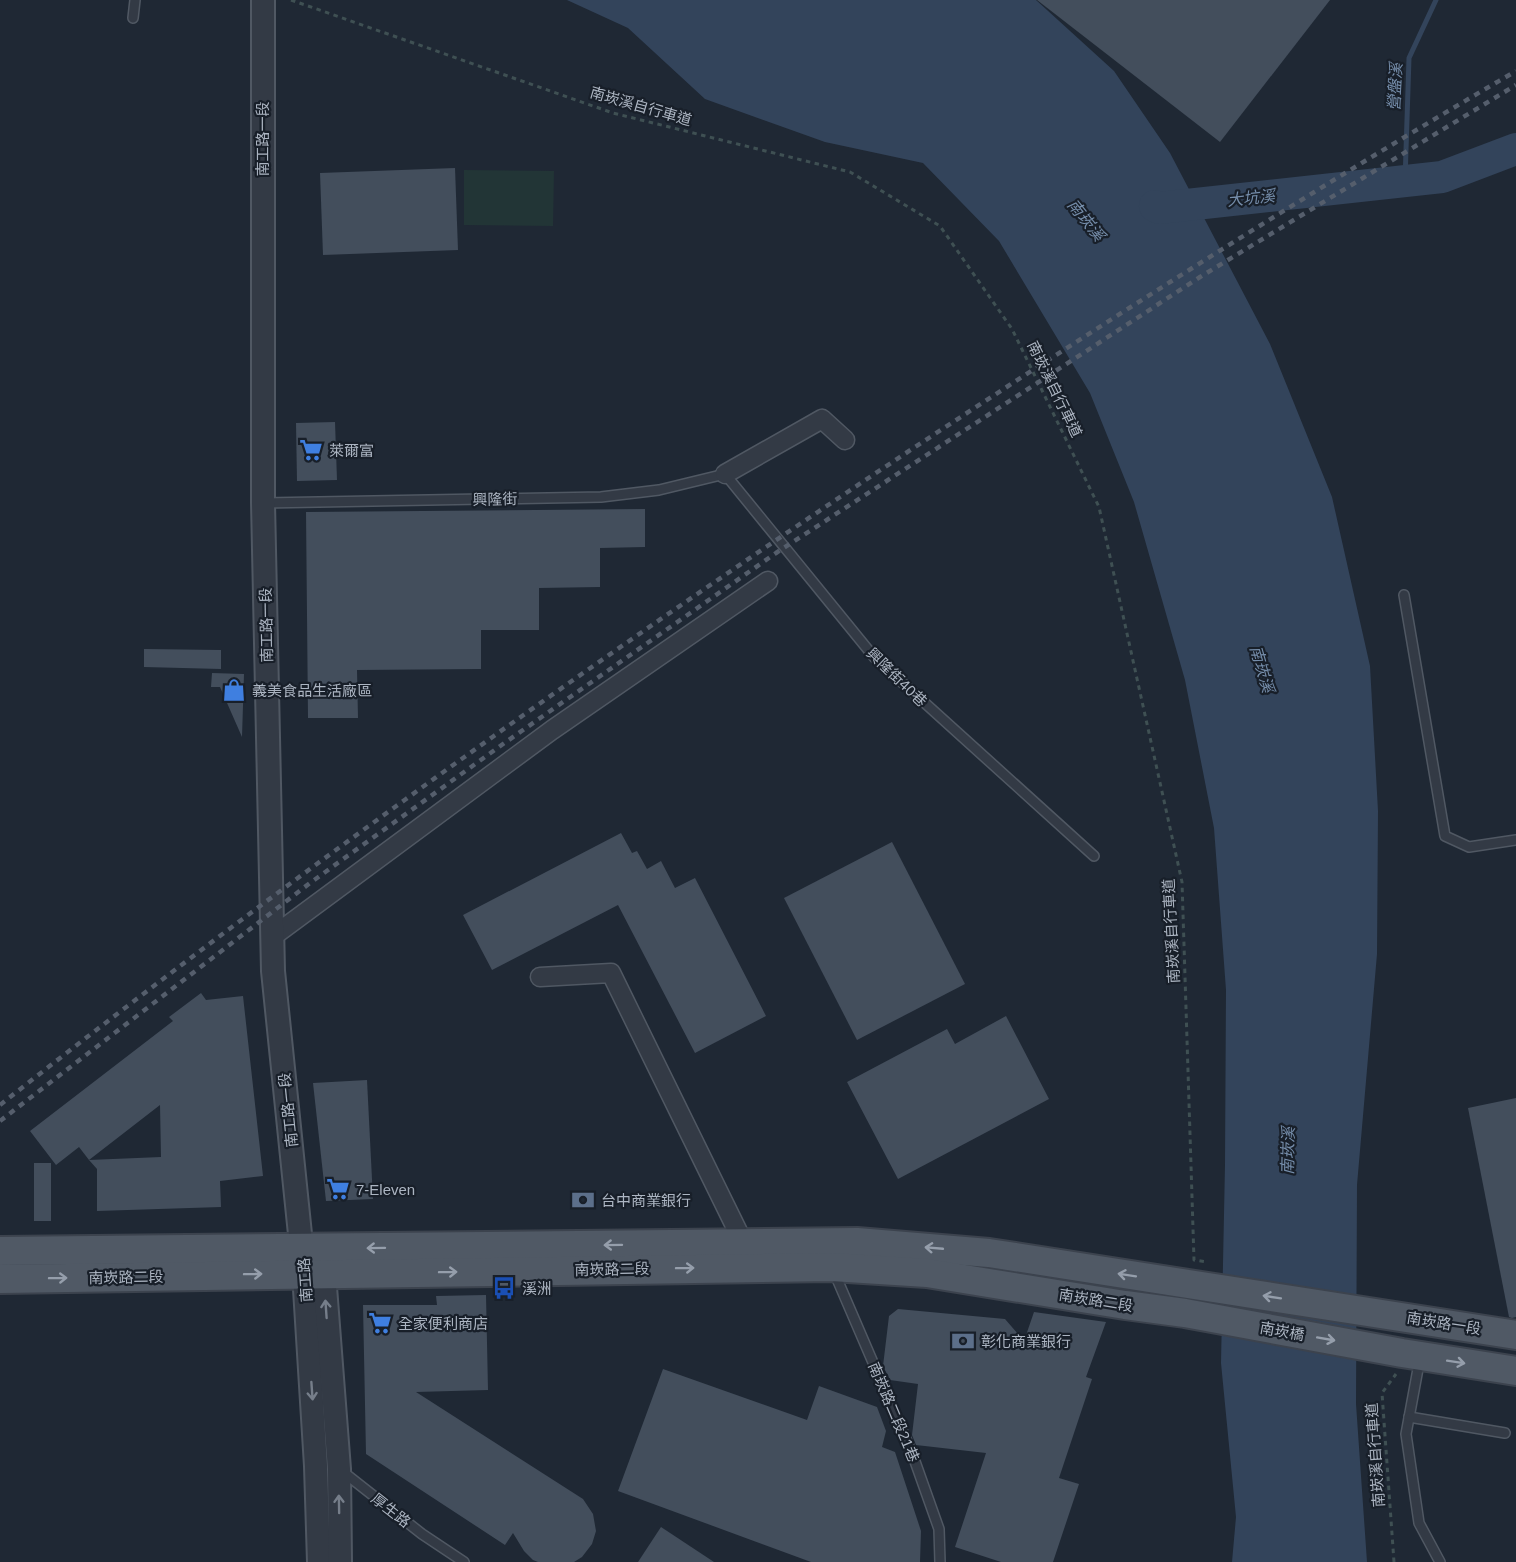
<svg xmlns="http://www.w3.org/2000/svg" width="1516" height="1562" font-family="Arial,'Noto Sans TC',sans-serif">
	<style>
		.green { fill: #223536 }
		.water { fill: #33445b }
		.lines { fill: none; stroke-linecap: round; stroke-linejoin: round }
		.stream { stroke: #33445b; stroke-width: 5 }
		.river { stroke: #33445b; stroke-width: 32 }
		.building { fill: #434e5c }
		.service-casing { stroke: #505863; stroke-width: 12 }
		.minor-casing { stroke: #505863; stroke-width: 21 }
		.tertiary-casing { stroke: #505863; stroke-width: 26 }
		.primary-casing { stroke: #3c434e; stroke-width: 32 }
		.path { stroke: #3f5053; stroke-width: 3; stroke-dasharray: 4.5 4.5; stroke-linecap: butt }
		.service { stroke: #333a45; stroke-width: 9 }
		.minor { stroke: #333a45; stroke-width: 18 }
		.tertiary { stroke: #333a45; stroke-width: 22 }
		.primary { stroke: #505965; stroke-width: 28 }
		.rail { stroke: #555e6c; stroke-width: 4.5; stroke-dasharray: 6 6; stroke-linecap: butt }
		.oneway { stroke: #959eab }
		.oneway2 { stroke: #767e8a }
		.labels { text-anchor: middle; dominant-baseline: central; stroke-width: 4.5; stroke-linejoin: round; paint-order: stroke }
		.street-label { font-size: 15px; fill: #acb5c2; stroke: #181f29 }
		.poi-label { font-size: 15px; fill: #acb5c2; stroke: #181f29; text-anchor: start }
		.water-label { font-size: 16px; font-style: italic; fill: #758daa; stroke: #181f29 }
	</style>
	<rect width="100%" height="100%" fill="#1f2834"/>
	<polygon class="green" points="464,170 554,171 553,226 464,225"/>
	<polygon class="water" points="567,0 1036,0 1114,71 1170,153 1270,344 1332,497 1370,666 1378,811 1377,954 1357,1185 1356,1404 1367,1562 1232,1562 1236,1517 1221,1363 1225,1165 1226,990 1214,828 1185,680 1134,502 1090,393 999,241 923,163 825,142 705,99 628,28"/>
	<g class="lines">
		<polyline class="stream" points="1405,181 1409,58 1436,0"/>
		<polyline class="river" points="1155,206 1159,208 1442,177 1516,149"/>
	</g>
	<g class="building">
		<polygon points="1037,0 1330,0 1220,142"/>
		<polygon points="455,168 458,250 323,255 320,173"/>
		<polygon points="335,422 337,480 297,481 296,423"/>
		<polygon points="645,509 645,547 600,548 600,587 539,588 539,630 481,630 481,669 357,670 358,718 308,718 306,512"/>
		<polygon points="144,649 221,650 221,669 144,667"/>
		<polygon points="212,673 244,674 242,737 220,687 211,687"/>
		<polygon points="621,833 632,853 637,851 647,869 661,861 675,888 695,878 766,1016 695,1053 618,905 492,970 463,915"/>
		<polygon points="892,842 965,984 857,1040 784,898"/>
		<polygon points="201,993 206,1000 243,996 263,1176 220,1181 221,1207 97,1211 97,1169 89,1160 161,1157 160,1105 89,1160 79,1147 56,1165 30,1131 173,1021 169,1017"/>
		<polygon points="1006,1016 1049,1099 898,1179 847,1082 947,1029 955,1044"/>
		<polygon points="367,1080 373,1199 326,1201 313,1083"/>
		<polygon points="1516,1098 1516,1317 1512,1318 1509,1317 1468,1108"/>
		<rect x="34" y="1163" width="17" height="58"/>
		<polygon points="486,1295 488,1390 416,1392 583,1499 593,1514 596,1531 592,1544 582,1557 574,1562 538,1562 533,1560 524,1551 513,1533 505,1545 366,1454 363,1305 437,1305 436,1296"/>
		<polygon points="898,1309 1005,1319 1024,1341 1034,1312 1106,1322 1086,1377 1092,1379 1059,1478 1079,1484 1053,1562 1001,1562 955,1547 986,1453 916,1445 912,1435 918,1384 890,1380 883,1366 889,1316"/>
		<polygon points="663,1369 807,1420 819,1386 877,1407 886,1431 882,1447 895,1452 921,1531 920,1562 811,1562 618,1491"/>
		<polygon points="661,1527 714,1562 638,1562"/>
	</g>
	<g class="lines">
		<g class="service-casing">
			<g id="service">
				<polyline points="133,18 135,0"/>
				<polyline points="264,503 601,497 659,490 725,474 874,657 1094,856"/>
				<polyline points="1404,595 1445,836 1469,847 1516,840"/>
				<polyline points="834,1272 912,1453 939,1529 940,1562"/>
				<polyline points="1420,1358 1406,1434 1419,1523 1440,1562"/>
				<polyline points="1409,1417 1505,1433"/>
				<polyline points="342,1471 422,1534 464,1562"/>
			</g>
		</g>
		<g class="minor-casing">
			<g id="minor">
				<polyline points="725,474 822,419 845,440"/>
				<polyline points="272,937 552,730 768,581"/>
				<polyline points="540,977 611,973 744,1244"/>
			</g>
		</g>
		<g class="tertiary-casing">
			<g id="tertiary">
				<polyline points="263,0 263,503 273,971 304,1273 316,1466 319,1562"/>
				<polyline points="313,1261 324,1274 339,1469 340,1562"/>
			</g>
		</g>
		<g class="primary-casing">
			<g id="primary">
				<polyline points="0,1251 857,1242 989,1253 1516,1335"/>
				<polyline points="0,1279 832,1267 927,1273 1125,1305 1185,1313 1402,1353 1516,1371"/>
			</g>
		</g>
		<g class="path">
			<polyline points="291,0 613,113 850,172 940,226 1012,329 1099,507 1182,882 1194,1260 1207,1262"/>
			<polyline points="1394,1562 1382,1393 1396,1374"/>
		</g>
		<use href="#service" class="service"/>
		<use href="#minor" class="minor"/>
		<use href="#tertiary" class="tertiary"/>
		<use href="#primary" class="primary"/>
		<g class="rail">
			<path d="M0,1105C292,875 596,659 906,453C1106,321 1309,192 1516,71"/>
			<polyline points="0,1121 310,883 503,744 776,553 1200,277 1516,85"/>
		</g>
	</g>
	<defs><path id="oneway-shaft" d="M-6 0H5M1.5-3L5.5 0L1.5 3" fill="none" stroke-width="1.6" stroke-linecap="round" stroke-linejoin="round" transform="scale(1.5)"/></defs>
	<g class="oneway">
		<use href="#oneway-shaft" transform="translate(613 1245) rotate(179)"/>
		<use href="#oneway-shaft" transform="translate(376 1248) rotate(179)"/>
		<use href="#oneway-shaft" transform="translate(934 1248) rotate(-175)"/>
		<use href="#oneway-shaft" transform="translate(685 1268) rotate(-1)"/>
		<use href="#oneway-shaft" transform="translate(448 1272) rotate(-1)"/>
		<use href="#oneway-shaft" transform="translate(253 1274) rotate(-1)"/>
		<use href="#oneway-shaft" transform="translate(1127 1275) rotate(-171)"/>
		<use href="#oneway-shaft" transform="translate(58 1278) rotate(-1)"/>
		<use href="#oneway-shaft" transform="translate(1272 1297) rotate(-171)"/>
		<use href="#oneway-shaft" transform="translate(1326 1339) rotate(10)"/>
		<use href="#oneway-shaft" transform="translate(1456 1362) rotate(9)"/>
	</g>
	<g class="oneway2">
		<use href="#oneway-shaft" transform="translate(326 1309) rotate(-94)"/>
		<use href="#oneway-shaft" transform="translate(312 1391) rotate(86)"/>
		<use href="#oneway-shaft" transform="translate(339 1504) rotate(-91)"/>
	</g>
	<defs>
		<g id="supermarket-bare" transform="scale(1.8)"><path d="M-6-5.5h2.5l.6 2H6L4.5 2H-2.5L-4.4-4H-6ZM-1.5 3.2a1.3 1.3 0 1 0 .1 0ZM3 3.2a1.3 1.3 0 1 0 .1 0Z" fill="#3f7fe0" stroke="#181f29" stroke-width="2.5" paint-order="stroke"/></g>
		<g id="shop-bare" transform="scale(1.8)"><path d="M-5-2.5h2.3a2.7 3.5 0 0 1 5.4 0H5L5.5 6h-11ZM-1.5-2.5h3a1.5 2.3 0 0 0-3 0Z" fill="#3f7fe0" stroke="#181f29" stroke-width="2.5" paint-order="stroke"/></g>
		<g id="bank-bare" transform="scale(1.8)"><path d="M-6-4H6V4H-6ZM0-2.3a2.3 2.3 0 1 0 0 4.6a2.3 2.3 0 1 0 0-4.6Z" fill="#5c6f8a" stroke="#181f29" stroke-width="2.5" paint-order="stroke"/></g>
		<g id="bus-bare" transform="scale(1.8)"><path d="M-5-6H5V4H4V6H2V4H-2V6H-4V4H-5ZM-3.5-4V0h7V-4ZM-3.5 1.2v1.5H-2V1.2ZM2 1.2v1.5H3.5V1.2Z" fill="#1a4fb4" stroke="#181f29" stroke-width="2.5" paint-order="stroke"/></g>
	</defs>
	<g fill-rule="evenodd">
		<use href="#supermarket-bare" x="311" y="450"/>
		<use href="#shop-bare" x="234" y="690"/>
		<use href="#supermarket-bare" x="338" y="1189"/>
		<use href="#bank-bare" x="583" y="1200"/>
		<use href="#bus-bare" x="504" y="1288"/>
		<use href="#supermarket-bare" x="380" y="1323"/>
		<use href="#bank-bare" x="963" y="1341"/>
	</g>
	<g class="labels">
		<g class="street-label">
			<text transform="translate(641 106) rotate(16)">南崁溪自行車道</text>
			<text transform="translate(262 139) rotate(-90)">南工路一段</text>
			<text transform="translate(1055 389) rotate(64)">南崁溪自行車道</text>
			<text transform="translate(495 499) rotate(-1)">興隆街</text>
			<text transform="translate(266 625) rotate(-91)">南工路一段</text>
			<text transform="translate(897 677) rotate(44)">興隆街40巷</text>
			<text transform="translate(1171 931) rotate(-93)">南崁溪自行車道</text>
			<text transform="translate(288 1110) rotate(-96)">南工路一段</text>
			<text transform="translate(612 1269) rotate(-1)">南崁路二段</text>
			<text transform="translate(126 1277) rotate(-1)">南崁路二段</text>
			<text transform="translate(305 1280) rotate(-94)">南工路</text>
			<text transform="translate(1096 1300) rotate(9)">南崁路二段</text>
			<text transform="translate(1444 1323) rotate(9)">南崁路一段</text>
			<text transform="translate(1282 1331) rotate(10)">南崁橋</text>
			<text transform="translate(894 1412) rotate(67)">南崁路二段21巷</text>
			<text transform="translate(1375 1455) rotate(-94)">南崁溪自行車道</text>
			<text transform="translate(391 1510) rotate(38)">厚生路</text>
		</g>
		<g class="poi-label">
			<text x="329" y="450">萊爾富</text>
			<text x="252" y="690">義美食品生活廠區</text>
			<text x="356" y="1189">7-Eleven</text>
			<text x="601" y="1200">台中商業銀行</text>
			<text x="522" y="1288">溪洲</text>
			<text x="398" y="1323">全家便利商店</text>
			<text x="981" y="1341">彰化商業銀行</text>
		</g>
		<g class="water-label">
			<text transform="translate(1395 87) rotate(-87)">營盤溪</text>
			<text transform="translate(1251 198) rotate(-6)">大坑溪</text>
			<text transform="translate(1086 220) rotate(51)">南崁溪</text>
			<text transform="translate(1262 669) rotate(74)">南崁溪</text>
			<text transform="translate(1288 1151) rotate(-89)">南崁溪</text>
		</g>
	</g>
</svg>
